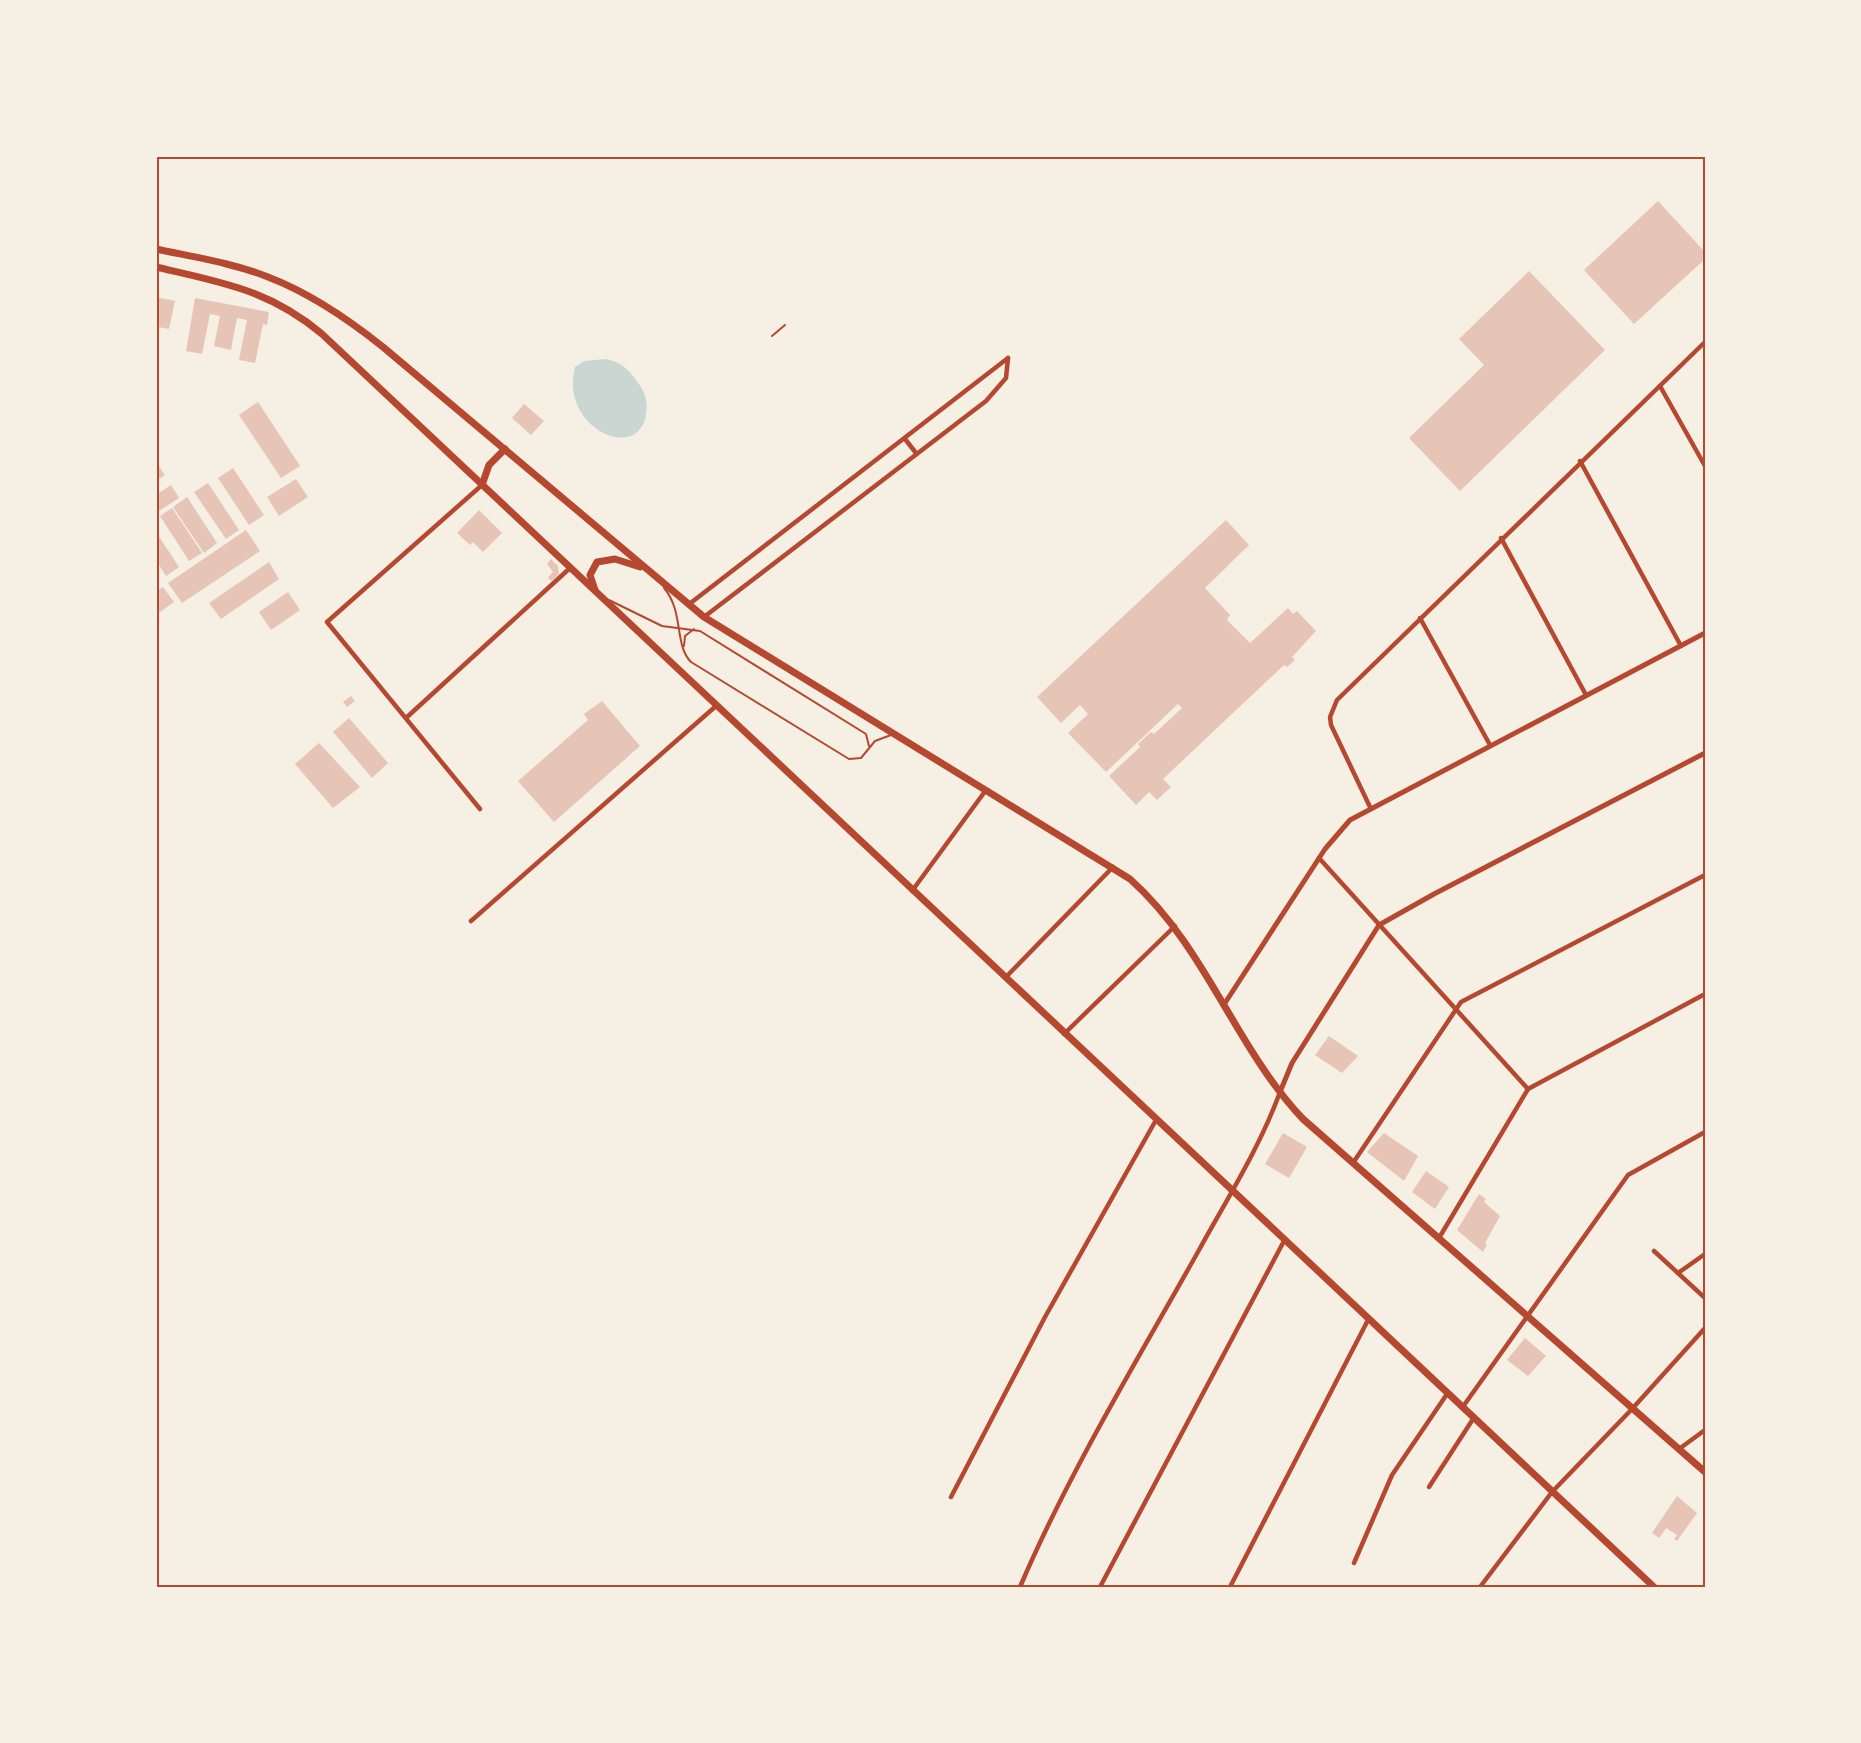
<svg xmlns="http://www.w3.org/2000/svg" width="1861" height="1743" font-family="'Libre Baskerville',serif">
	<style>
		.water { fill: #c9d6d2 }
		.building { fill: #e6c5b7 }
		.lines { fill: none; stroke-linecap: round; stroke-linejoin: round }
		.service { stroke: #b5482f; stroke-width: 2 }
		.minor { stroke: #b5482f; stroke-width: 4.5 }
		.tertiary { stroke: #b5482f; stroke-width: 5 }
		.primary { stroke: #b5482f; stroke-width: 7 }
		.neatline { fill: none; stroke: #b5482f; stroke-width: 2 }
	</style>
	<rect width="100%" height="100%" fill="#f6efe4"/>
	<path class="water" d="M606,359C624,363 631,372 641,387C646,396 648,404 646,414C639,464 559,428 575,367L584,361Z"/>
	<g class="building">
		<polygon points="1658,201 1705,252 1705,259 1634,324 1584,270"/>
		<polygon points="1529,271 1605,350 1460,491 1409,438 1484,365 1459,339"/>
		<polygon points="156,297 175,301 169,329 158,327 157,334"/>
		<polygon points="195,298 269,312 267,325 263,324 255,363 239,360 247,320 237,318 231,350 214,346 220,316 210,314 202,354 186,351"/>
		<polygon points="258,402 300,466 281,478 239,415"/>
		<polygon points="524,404 544,421 531,435 512,418"/>
		<polygon points="156,462 165,475 156,481"/>
		<polygon points="233,468 264,515 249,525 218,478"/>
		<polygon points="296,479 308,497 279,516 267,497"/>
		<polygon points="208,483 239,530 226,539 194,492"/>
		<polygon points="171,485 179,498 156,513 156,495"/>
		<polygon points="187,497 217,543 204,553 173,507"/>
		<polygon points="172,508 202,553 189,561 160,516"/>
		<polygon points="479,510 502,533 483,552 473,542 470,545 457,533"/>
		<polygon points="1226,520 1249,545 1205,588 1230,615 1227,620 1250,643 1288,608 1293,614 1297,611 1316,631 1292,657 1295,660 1287,667 1284,665 1163,779 1171,787 1157,800 1149,792 1136,805 1109,776 1140,747 1138,744 1151,732 1154,734 1182,708 1178,704 1106,772 1068,733 1088,714 1080,705 1061,723 1037,697"/>
		<polygon points="246,530 260,551 182,603 168,583"/>
		<polygon points="156,532 179,567 166,576 156,560"/>
		<polygon points="551,559 558,566 559,574 551,581 548,577 553,572 547,564"/>
		<polygon points="269,562 279,579 221,619 209,603"/>
		<polygon points="163,587 174,602 156,615 156,592"/>
		<polygon points="288,592 300,610 271,630 259,612"/>
		<polygon points="351,696 355,701 347,707 343,702"/>
		<polygon points="602,701 640,746 554,822 518,781 588,720 584,714"/>
		<polygon points="349,718 388,763 372,778 333,732"/>
		<polygon points="319,743 360,787 333,808 295,764"/>
		<polygon points="1329,1036 1358,1056 1342,1073 1315,1055"/>
		<polygon points="1283,1133 1307,1147 1289,1178 1265,1164"/>
		<polygon points="1384,1133 1418,1156 1404,1181 1367,1152"/>
		<polygon points="1426,1171 1449,1187 1435,1209 1412,1192"/>
		<polygon points="1479,1194 1486,1199 1484,1202 1500,1216 1485,1243 1487,1245 1483,1252 1457,1230"/>
		<polygon points="1525,1338 1546,1356 1528,1376 1507,1360"/>
		<polygon points="1677,1496 1697,1513 1677,1541 1674,1539 1677,1535 1666,1528 1659,1538 1652,1533"/>
	</g>
	<g class="lines">
		<g class="service">
			<polyline points="772,336 785,325"/>
			<path d="M664,588C684,611 674,645 691,662L849,759L861,758L875,741L891,735"/>
			<polyline points="609,600 662,626 700,631 866,734 869,746"/>
			<polyline points="684,646 685,636 694,629"/>
		</g>
		<g class="minor">
			<polyline points="1660,386 1705,466"/>
			<polyline points="905,439 916,453"/>
			<polyline points="1580,461 1681,646"/>
			<polyline points="1501,538 1586,695"/>
			<polyline points="688,605 1008,358"/>
			<polyline points="704,617 986,401 1006,378 1008,358"/>
			<polyline points="1420,618 1490,745"/>
			<polyline points="406,718 570,568"/>
			<polyline points="1370,807 1331,725 1330,717 1337,700 1705,342"/>
			<polyline points="480,809 327,622 482,485"/>
			<polyline points="1319,858 1528,1089"/>
			<polyline points="912,891 986,790"/>
			<polyline points="471,921 716,706"/>
			<polyline points="1005,978 1113,867"/>
			<polyline points="1064,1034 1175,926"/>
			<polyline points="1353,1163 1461,1002 1705,875"/>
			<polyline points="1439,1238 1528,1089 1705,994"/>
			<polyline points="1654,1251 1705,1298"/>
			<polyline points="1678,1273 1705,1254"/>
			<polyline points="1462,1408 1628,1175 1705,1132"/>
			<polyline points="1679,1449 1705,1430"/>
			<polyline points="1429,1487 1473,1419"/>
			<polyline points="951,1497 1045,1317 1156,1120"/>
			<polyline points="1354,1563 1392,1475 1447,1394"/>
			<path d="M1020,1587C1070,1470 1137,1361 1199,1250C1227,1199 1260,1147 1280,1092"/>
			<polyline points="1100,1587 1284,1241"/>
			<polyline points="1230,1587 1368,1320"/>
			<polyline points="1480,1587 1552,1492 1632,1409 1705,1328"/>
		</g>
		<g class="tertiary">
			<polyline points="1225,1003 1325,849 1350,820 1705,633"/>
			<polyline points="1280,1092 1292,1063 1379,925 1434,894 1705,753"/>
		</g>
		<g class="primary">
			<path d="M156,249C193,257 233,263 268,277C310,293 348,319 383,347L704,617L1130,879C1207,948 1234,1046 1303,1119L1705,1472"/>
			<path d="M156,267C221,282 270,290 322,334L1654,1587"/>
			<polyline points="482,485 489,465 505,449"/>
			<polyline points="595,590 590,575 597,562 615,559 640,567"/>
		</g>
	</g>
	<rect width="1861" height="1743" fill="none" stroke="#f6efe4" stroke-width="315"/>
	<rect x="158" y="158" width="1546" height="1428" class="neatline"/>
</svg>
